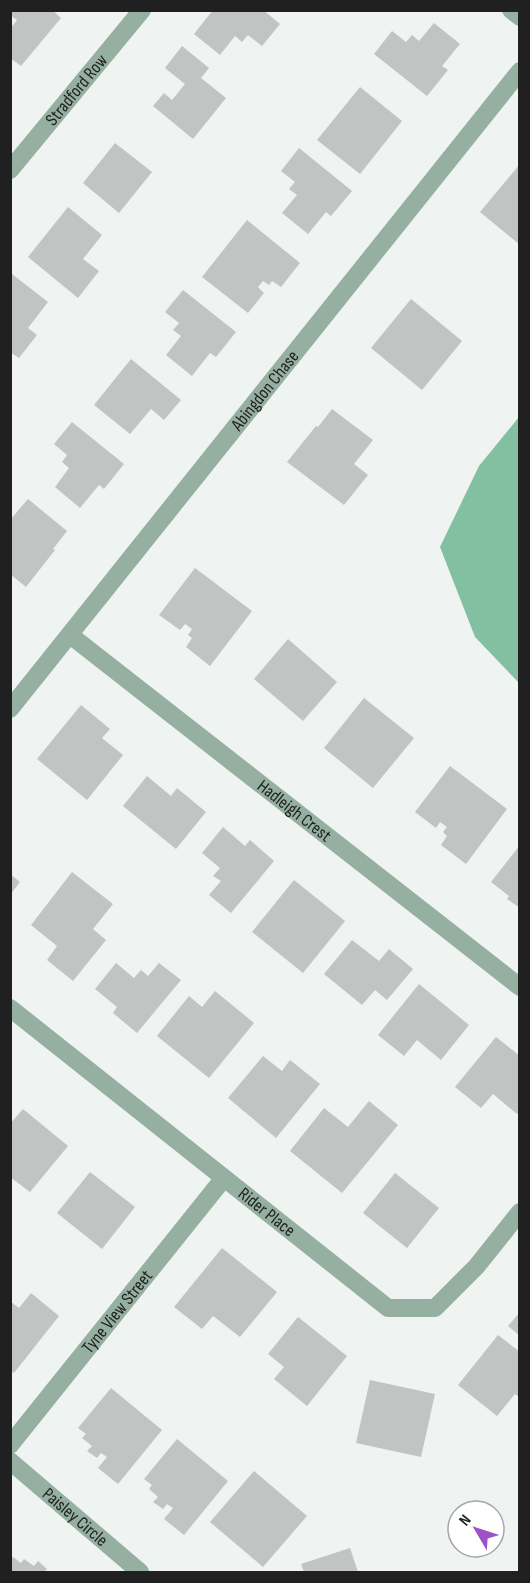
<svg xmlns="http://www.w3.org/2000/svg" width="530" height="1583" font-family="'Sofia Sans Condensed',sans-serif">
  <style>
    .water { fill: #83c0a1 }
    .building { fill: #c0c4c2 }
    .lines { fill: none; stroke-linecap: round; stroke-linejoin: round }
    .minor { stroke: #95afa1; stroke-width: 18 }
    .labels { text-anchor: middle; stroke-width: 4.5; stroke-linejoin: round; paint-order: stroke }
    .street-label { font-size: 18px; fill: #1f201f; stroke: #fff }
  </style>
  <rect width="100%" height="100%" fill="#eff3f1"/>
  <!-- water -->
  <path class="water" d="M519,417V683L475,637L440,547L479,466Z"/>
  <!-- building -->
  <g class="building">
    <path d="M10,10H52L61,18L21,66L10,58V29L17,20L10,15Z"/>
    <path d="M213,10H263L280,24L262,46L248,35L242,42L235,36L220,55L194,34Z"/>
    <path d="M434,23L460,44L442,66L448,70L427,96L374,54L392,31L406,42L412,35L419,41Z"/>
    <path d="M182,46L209,68L201,78L226,98L193,139L153,106L164,93L172,100L185,84L165,68Z"/>
    <path d="M360,87L402,121L360,174L317,140Z"/>
    <path d="M115,143L152,172L119,213L83,183Z"/>
    <path d="M299,148L352,191L331,216L326,212L308,234L282,213L297,195L289,189L295,182L281,171Z"/>
    <path d="M520,164V245L480,212Z"/>
    <path d="M68,207L102,235L83,259L99,271L78,298L28,257Z"/>
    <path d="M247,220L300,263L281,287L272,281L269,285L263,281L258,287L264,293L248,313L202,277Z"/>
    <path d="M12,274L48,302L28,328L37,335L19,358L10,352Z"/>
    <path d="M183,290L236,332L216,357L210,353L192,376L166,355L181,336L173,330L179,323L165,312Z"/>
    <path d="M411,299L462,341L422,390L371,348Z"/>
    <path d="M131,359L181,400L164,420L151,409L130,434L94,405Z"/>
    <path d="M332,409L373,440L354,464L368,475L344,505L287,462L316,426L318,427Z"/>
    <path d="M72,422L124,464L104,489L99,485L80,508L55,487L69,468L62,462L67,455L54,444Z"/>
    <path d="M28,499L67,531L53,549L55,550L26,587L10,574V520Z"/>
    <path d="M195,568L252,611L210,666L186,647L192,638L188,635L192,629L185,624L180,630L159,615Z"/>
    <path d="M288,639L337,682L303,721L254,679Z"/>
    <path d="M364,698L414,738L373,788L324,748Z"/>
    <path d="M81,705L110,729L102,738L123,755L87,800L37,759Z"/>
    <path d="M450,766L507,809L466,864L441,845L447,836L443,832L447,827L440,822L436,828L415,812Z"/>
    <path d="M147,776L171,796L177,788L206,812L176,849L123,806Z"/>
    <path d="M223,827L245,846L250,840L274,861L231,913L209,895L221,881L213,876L220,868L202,853Z"/>
    <path d="M520,845V908L507,899L509,896L491,882Z"/>
    <path d="M72,872L113,904L93,929L106,940L73,981L47,960L57,946L31,925Z"/>
    <path d="M10,874L20,882L10,895Z"/>
    <path d="M294,880L345,921L303,973L252,932Z"/>
    <path d="M352,940L379,961L389,949L413,969L387,1000L375,990L362,1005L324,974Z"/>
    <path d="M116,963L134,978L141,970L148,976L159,963L181,980L137,1033L113,1013L117,1007L95,989Z"/>
    <path d="M419,984L469,1025L441,1060L417,1040L404,1056L378,1035Z"/>
    <path d="M215,991L254,1023L209,1078L157,1036L189,996L202,1007Z"/>
    <path d="M496,1037L520,1056V1111L517,1114L493,1094L481,1108L455,1087Z"/>
    <path d="M263,1056L282,1071L290,1060L320,1084L276,1138L228,1098Z"/>
    <path d="M369,1101L398,1125L342,1193L290,1151L324,1108L348,1127Z"/>
    <path d="M23,1109L68,1146L30,1192L10,1177V1124Z"/>
    <path d="M90,1172L135,1207L102,1249L57,1213Z"/>
    <path d="M395,1173L439,1208L407,1248L363,1213Z"/>
    <path d="M222,1248L277,1292L240,1337L213,1316L202,1329L174,1307Z"/>
    <path d="M31,1293L59,1316L14,1373L10,1371V1301L19,1308Z"/>
    <path d="M520,1312V1336L508,1326Z"/>
    <path d="M298,1317L347,1356L307,1406L274,1379L284,1367L268,1354Z"/>
    <path d="M498,1335L520,1352V1398L515,1394L497,1416L458,1385Z"/>
    <path d="M370,1380L435,1394L421,1457L356,1443Z"/>
    <path d="M111,1388L162,1430L118,1484L98,1468L107,1457L101,1453L97,1458L87,1451L92,1446L82,1438L86,1434L78,1428Z"/>
    <path d="M177,1439L228,1481L184,1535L164,1519L173,1508L167,1504L163,1509L153,1502L158,1497L149,1489L152,1485L144,1479Z"/>
    <path d="M254,1471L307,1516L263,1567L210,1522Z"/>
    <path d="M350,1548L358,1572H304L301,1564Z"/>
    <path d="M13,1557L21,1563L24,1559L34,1566L38,1561L47,1569L44,1572H10V1560Z"/>
  </g>
  <g class="lines">
    <!-- minor -->
    <g class="minor">
      <path d="M511,10L520,17"/>
      <path id="s1" d="M10,170L142,10"/>
      <path id="s2" d="M70,635L520,987"/>
      <path id="s3" d="M10,709L520,71"/>
      <path id="s4" d="M10,1008L388,1308H435L476,1267L520,1212"/>
      <path id="s5" d="M10,1445L224,1178"/>
      <path id="s6" d="M10,1461L140,1572"/>
    </g>
  </g>
  <g class="labels">
    <!-- street labels -->
    <g class="street-label">
      <text dy="6" stroke="none"><textPath href="#s1" startOffset="104">Stradford Row</textPath></text>
      <text dy="6" stroke="none"><textPath href="#s3" startOffset="408">Abingdon Chase</textPath></text>
      <text dy="6" stroke="none"><textPath href="#s2" startOffset="285">Hadleigh Crest</textPath></text>
      <text dy="6" stroke="none"><textPath href="#s4" startOffset="328">Rider Place</textPath></text>
      <text dy="6" stroke="none"><textPath href="#s5" startOffset="171">Tyne View Street</textPath></text>
      <text dy="6" stroke="none"><textPath href="#s6" startOffset="86">Paisley Circle</textPath></text>
    </g>
  </g>
  <!-- border -->
  <rect width="530" height="1583" fill="none" stroke="#1f201f" stroke-width="24"/>
  <!-- north arrow -->
  <g transform="translate(476 1529) rotate(309)"><circle r="28" fill="#ffffff" stroke="#a5a6a5" stroke-width="1.5"/>
  <path d="M0-4.5L10 22L0 15L-10 22Z" fill="#9d53c6"/>
  <text y="-9" font-size="16" font-weight="bold" text-anchor="middle" fill="#1f201f">N</text>
  </g>
</svg>
